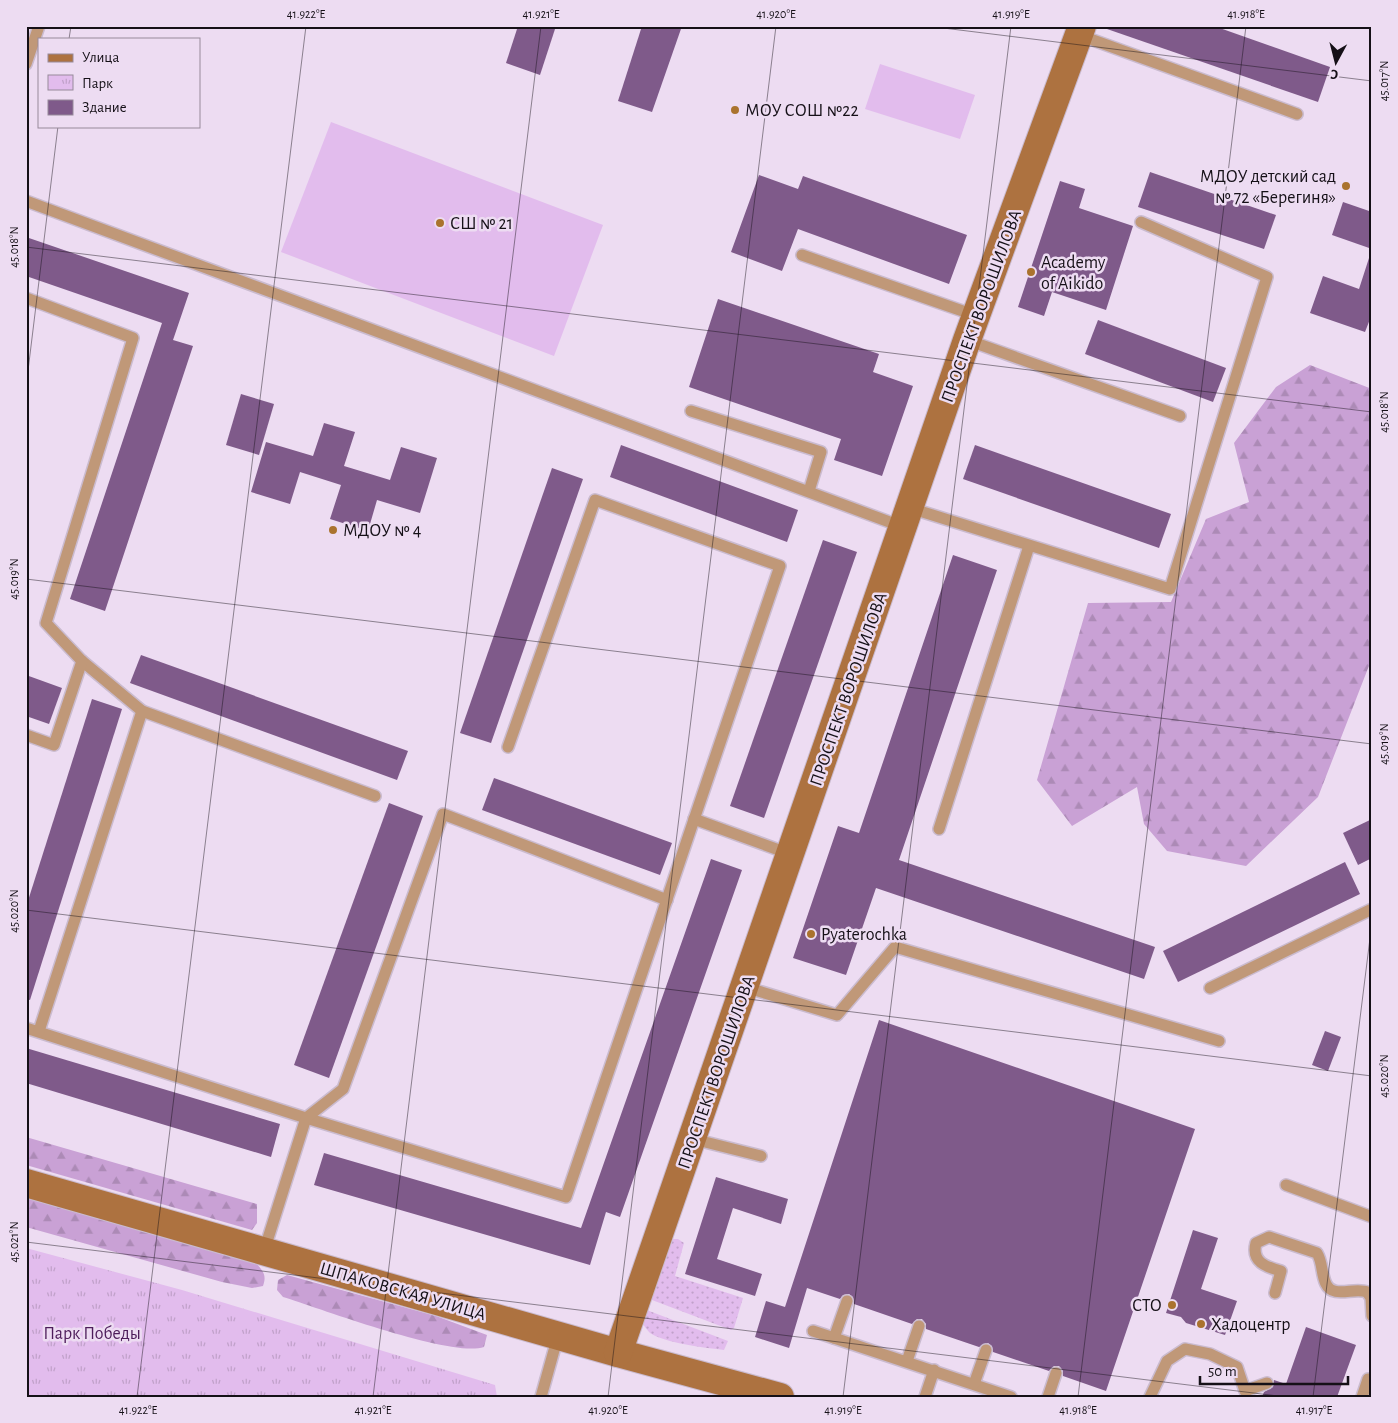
<svg xmlns="http://www.w3.org/2000/svg" width="1398" height="1423" font-family="'Alegreya Sans',sans-serif">
  <style>
    .grass { fill: url(#grass-dots) }
    .forest { fill: url(#forest-firs) }
    .park { fill: url(#park-tufts) }
    .garden { fill: #e2bced }
    .building { fill: #7f5a8a }
    .lines { fill: none; stroke-linecap: round; stroke-linejoin: round }
    .lane-casing { stroke: #cabbcf; stroke-width: 14 }
    .secondary-casing { stroke: #cabbcf; stroke-width: 30 }
    .lane { stroke: #c09878; stroke-width: 11 }
    .secondary { stroke: #ad7240; stroke-width: 28 }
    .ticks { fill: none; stroke: #151017; stroke-width: 1; stroke-opacity: 0.45 }
    .poi-dot { fill: #aa732e; stroke: #eddcf2; stroke-width: 2 }
    .labels { text-anchor: middle; stroke-width: 5; stroke-linejoin: round; paint-order: stroke }
    .poi-label { font-size: 18px; fill: #151017; stroke: #eddcf2; text-anchor: start }
    .street-label { font-size: 18px; fill: #151017; stroke: #eddcf2 }
    .park-label { font-size: 18px; fill: #4d1c5a; stroke: #eddcf2 }
    .neatline { fill: none; stroke: #151017; stroke-width: 2 }
    .ticks-label { font-size: 12px; text-anchor: middle; fill: #151017 }
  </style>
  <defs>
    <pattern id="grass-dots" width="8" height="8" patternUnits="userSpaceOnUse" patternTransform="scale(1.25)"><rect width="8" height="8" fill="#e2bced"/><path d="M2 2h.1M6 6h.1" fill="none" stroke="#c1a1ca" stroke-width="1.8" stroke-linecap="round"/></pattern>
    <pattern id="forest-firs" width="22" height="20" patternUnits="userSpaceOnUse" patternTransform="scale(1.25)"><rect width="22" height="20" fill="#c9a1d5"/><path d="M5 1l3.5 6h-7zM16 11l3.5 6h-7z" fill="#ac8ab6"/></pattern>
    <pattern id="park-tufts" width="24" height="20" patternUnits="userSpaceOnUse" patternTransform="scale(1.25)"><rect width="24" height="20" fill="#e2bced"/><path d="M3 7l-1-3M5 7V3M7 7l1-3M15 17l-1-3M17 17v-4M19 17l1-3" fill="none" stroke="#c1a1ca"/></pattern>
  </defs>
  <rect width="100%" height="100%" fill="#eddcf2"/>
  <!-- grass -->
  <g class="grass">
    <path d="M673,1239H678L684,1243L675,1276L743,1298L734,1328L731,1330L652,1300L651,1298Z"/>
    <path d="M644,1309L728,1341L724,1350C707,1348 664,1343 650,1333C648,1331 645,1327 643,1324Z"/>
  </g>
  <!-- forest -->
  <g class="forest">
    <path d="M1310,365L1372,389V658L1318,797L1246,866L1167,851L1144,824L1137,787L1072,826L1037,780L1088,603L1171,602L1206,519L1249,502L1234,443L1276,387Z"/>
    <path d="M26,1137L257,1204V1223L252,1230L26,1165Z"/>
    <path d="M26,1198L256,1263C263,1271 267,1275 263,1286L252,1288L222,1282L26,1227Z"/>
    <path d="M287,1275L436,1316L487,1335L484,1347C451,1358 322,1309 283,1297L277,1290L278,1280Z"/>
  </g>
  <!-- park -->
  <path class="park" d="M26,1248L182,1290L495,1385L497,1397H26Z"/>
  <!-- garden -->
  <g class="garden">
    <path d="M880,64L975,95L960,139L865,109Z"/>
    <path d="M331,122L603,225L554,356L281,252Z"/>
  </g>
  <!-- building -->
  <g class="building">
    <path d="M518,26H556L540,75L506,63Z"/>
    <path d="M642,26H682L652,112L618,101Z"/>
    <path d="M1107,26H1214L1330,67L1318,102L1107,29Z"/>
    <path d="M1150,172L1276,215L1264,249L1138,207Z"/>
    <path d="M759,175L798,189L803,176L967,235L949,284L798,229L782,271L731,252Z"/>
    <path d="M1060,181L1085,189L1079,208L1133,226L1106,310L1052,292L1044,316L1018,307Z"/>
    <path d="M1343,202L1372,212V249L1332,235Z"/>
    <path d="M26,237L189,293L173,340L193,346L105,611L70,599L162,323L26,276Z"/>
    <path d="M1369,258L1372,259V314L1365,332L1310,313L1323,276L1359,289Z"/>
    <path d="M718,299L879,354L873,372L913,386L882,476L834,460L841,439L689,387Z"/>
    <path d="M1098,320L1226,368L1213,402L1085,354Z"/>
    <path d="M241,394L274,404L259,455L226,445Z"/>
    <path d="M324,423L355,432L344,466L390,480L401,447L437,458L420,513L377,500L368,531L330,519L341,485L300,472L290,504L251,492L266,442L313,456Z"/>
    <path d="M621,445L798,510L787,542L610,477Z"/>
    <path d="M975,445L1171,514L1159,548L963,479Z"/>
    <path d="M552,468L583,479L491,743L460,733Z"/>
    <path d="M823,540L857,552L764,818L730,806Z"/>
    <path d="M953,555L997,570L899,860L1155,947L1144,979L876,888L846,975L793,958L838,826L859,833Z"/>
    <path d="M141,655L408,751L397,780L130,683Z"/>
    <path d="M26,675L62,688L49,724L26,716Z"/>
    <path d="M92,699L122,709L30,1000L26,999V907Z"/>
    <path d="M494,778L672,843L660,875L482,810Z"/>
    <path d="M389,803L423,816L329,1078L294,1065Z"/>
    <path d="M1372,819V858L1358,865L1343,833Z"/>
    <path d="M711,859L742,870L620,1217L606,1212L590,1265L314,1185L324,1153L581,1228Z"/>
    <path d="M1345,862L1360,894L1178,982L1163,951Z"/>
    <path d="M879,1020L1195,1129L1106,1391L1063,1376V1371L1059,1366H1054L1049,1371L993,1352L992,1346L988,1343L979,1347L926,1329V1324L922,1319H917L912,1324L854,1304L853,1297L849,1294L843,1295L840,1299L807,1288L789,1348L755,1337L766,1301L785,1307Z"/>
    <path d="M1325,1031L1341,1037L1328,1071L1312,1065Z"/>
    <path d="M26,1048L280,1124L271,1157L26,1083Z"/>
    <path d="M716,1177L788,1199L781,1224L733,1208L717,1259L762,1274L755,1296L685,1274Z"/>
    <path d="M1193,1230L1218,1238L1201,1289L1237,1301L1225,1335L1186,1323L1181,1317L1166,1313Z"/>
    <path d="M1306,1327L1356,1345L1337,1397H1262L1264,1392L1273,1387L1274,1380L1286,1384Z"/>
  </g>
  <g class="lines">
    <!-- lane casing -->
    <g class="lane-casing">
      <g id="lane">
        <path d="M1079,35L1297,114"/>
        <path d="M26,64L39,26"/>
        <path d="M26,201L903,527"/>
        <path d="M802,255L977,316"/>
        <path d="M26,298L133,338L46,623L82,661L142,711"/>
        <path d="M967,340L1180,416"/>
        <path d="M691,411L821,452L809,491"/>
        <path d="M910,508L1170,589L1267,277L1141,222"/>
        <path d="M26,735L54,745L82,661"/>
        <path d="M694,819L790,854"/>
        <path d="M939,829L1029,546"/>
        <path d="M745,987L837,1015L895,947L1219,1041"/>
        <path d="M1210,988L1372,909"/>
        <path d="M26,1028L306,1118L566,1197L780,566L595,500L508,747"/>
        <path d="M39,1031L142,711L375,796"/>
        <path d="M693,1139L761,1156"/>
        <path d="M1286,1185L1372,1217"/>
        <path d="M264,1251L306,1118L343,1089L443,814L667,900"/>
        <path d="M1275,1293L1281,1271C1266,1267 1251,1262 1256,1243L1269,1237L1317,1253C1323,1263 1321,1274 1326,1284C1333,1299 1354,1287 1367,1292L1371,1298L1372,1316"/>
        <path d="M813,1331L1011,1397"/>
        <path d="M834,1338L847,1301"/>
        <path d="M907,1361L919,1326"/>
        <path d="M974,1384L986,1350"/>
        <path d="M541,1397L558,1336"/>
        <path d="M925,1397L934,1370"/>
        <path d="M1048,1397L1056,1373"/>
        <path d="M1150,1397L1167,1361L1185,1349L1210,1354L1237,1367L1245,1391L1267,1383"/>
        <path d="M1362,1397L1368,1379"/>
      </g>
    </g>
    <!-- secondary casing -->
    <g class="secondary-casing">
      <g id="secondary">
        <path d="M26,1183L618,1353L780,1397"/>
        <path d="M618,1353L967,340L1082,26"/>
      </g>
    </g>
    <!-- lane -->
    <use href="#lane" class="lane"/>
    <!-- secondary -->
    <use href="#secondary" class="secondary"/>
  </g>
  <!-- ticks -->
  <path class="ticks" d="M927,26L1372,81M69,39L71,26M26,247L1372,412M26,387L58,126M26,579L1372,744M26,910L1372,1076M26,1242L1286,1397M137,1397L306,26M373,1397L541,26M608,1397L776,26M843,1397L1011,26M1078,1397L1246,26M1313,1397L1372,922"/>
  <!-- markers -->
  <g class="poi-dot">
    <circle cx="735" cy="110" r="5"/>
    <circle cx="1346" cy="186" r="5"/>
    <circle cx="440" cy="223" r="5"/>
    <circle cx="1031" cy="272" r="5"/>
    <circle cx="333" cy="530" r="5"/>
    <circle cx="811" cy="934" r="5"/>
    <circle cx="1172" cy="1305" r="5"/>
    <circle cx="1201" cy="1324" r="5"/>
  </g>
  <g class="labels">
    <!-- poi labels -->
    <g class="poi-label">
      <text x="745" y="116">МОУ СОШ №22</text>
      <text x="1336" y="182" text-anchor="end">МДОУ детский сад<tspan x="1336" dy="21">№ 72 «Берегиня»</tspan></text>
      <text x="450" y="229">СШ № 21</text>
      <text x="1041" y="268">Academy<tspan x="1041" dy="21">of Aikido</tspan></text>
      <text x="343" y="536">МДОУ № 4</text>
      <text x="821" y="940">Pyaterochka</text>
      <text x="1162" y="1311" text-anchor="end">СТО</text>
      <text x="1211" y="1330">Хадоцентр</text>
    </g>
    <!-- street labels -->
    <g class="street-label">
      <text transform="translate(981 306) rotate(-70)" y="6">ПРОСПЕКТ ВОРОШИЛОВА</text>
      <text transform="translate(848 689) rotate(-71)" y="6">ПРОСПЕКТ ВОРОШИЛОВА</text>
      <text transform="translate(716 1072) rotate(-71)" y="6">ПРОСПЕКТ ВОРОШИЛОВА</text>
      <text transform="translate(403 1291) rotate(16)" y="6">ШПАКОВСКАЯ УЛИЦА</text>
    </g>
    <!-- park labels -->
    <g class="park-label">
      <text x="92" y="1339">Парк Победы</text>
    </g>
  </g>
  <!-- border -->
  <rect width="1398" height="1423" fill="none" stroke="#eddcf2" stroke-width="55"/>
  <!-- legend -->
  <rect x="38" y="38" width="162" height="90" fill="#eddcf2" stroke="#978a9a"/>
  <rect x="48" y="54" width="25" height="8" fill="#ad7240" stroke="#978a9a"/>
  <text x="82" y="62" font-size="15" fill="#151017">Улица</text>
  <rect x="48" y="75" width="25" height="15" fill="url(#park-tufts)" stroke="#978a9a"/>
  <text x="82" y="88" font-size="15" fill="#151017">Парк</text>
  <rect x="48" y="100" width="25" height="15" fill="#7f5a8a" stroke="#978a9a"/>
  <text x="82" y="112" font-size="15" fill="#151017">Здание</text>
  <!-- north arrow -->
  <g transform="translate(1336 62) rotate(187)" stroke="#eddcf2" stroke-width="4" paint-order="stroke">
  <path d="M0-4L9 19L0 12L-9 19Z" fill="#151017"/>
  <text y="-8" font-size="14" font-weight="bold" text-anchor="middle" fill="#151017">С</text>
  </g>
  <!-- scale -->
  <path d="M1200 1376v8h148v-8" fill="none" stroke="#151017" stroke-width="2.5"/>
  <text x="1208" y="1376" font-size="15" fill="#151017" stroke="#eddcf2" stroke-width="4" paint-order="stroke">50 m</text>
  <rect x="28" y="28" width="1342" height="1368" class="neatline"/>
  <g class="ticks-label">
    <text x="306" y="18">41.922°E</text>
    <text x="541" y="18">41.921°E</text>
    <text x="776" y="18">41.920°E</text>
    <text x="1011" y="18">41.919°E</text>
    <text x="1246" y="18">41.918°E</text>
    <text transform="translate(1384 81) rotate(-90)" y="4">45.017°N</text>
    <text transform="translate(14 247) rotate(-90)" y="4">45.018°N</text>
    <text transform="translate(1384 412) rotate(-90)" y="4">45.018°N</text>
    <text transform="translate(14 579) rotate(-90)" y="4">45.019°N</text>
    <text transform="translate(1384 744) rotate(-90)" y="4">45.019°N</text>
    <text transform="translate(14 911) rotate(-90)" y="4">45.020°N</text>
    <text transform="translate(1384 1076) rotate(-90)" y="4">45.020°N</text>
    <text transform="translate(14 1242) rotate(-90)" y="4">45.021°N</text>
    <text x="138" y="1414">41.922°E</text>
    <text x="373" y="1414">41.921°E</text>
    <text x="608" y="1414">41.920°E</text>
    <text x="843" y="1414">41.919°E</text>
    <text x="1078" y="1414">41.918°E</text>
    <text x="1314" y="1414">41.917°E</text>
  </g>
</svg>
